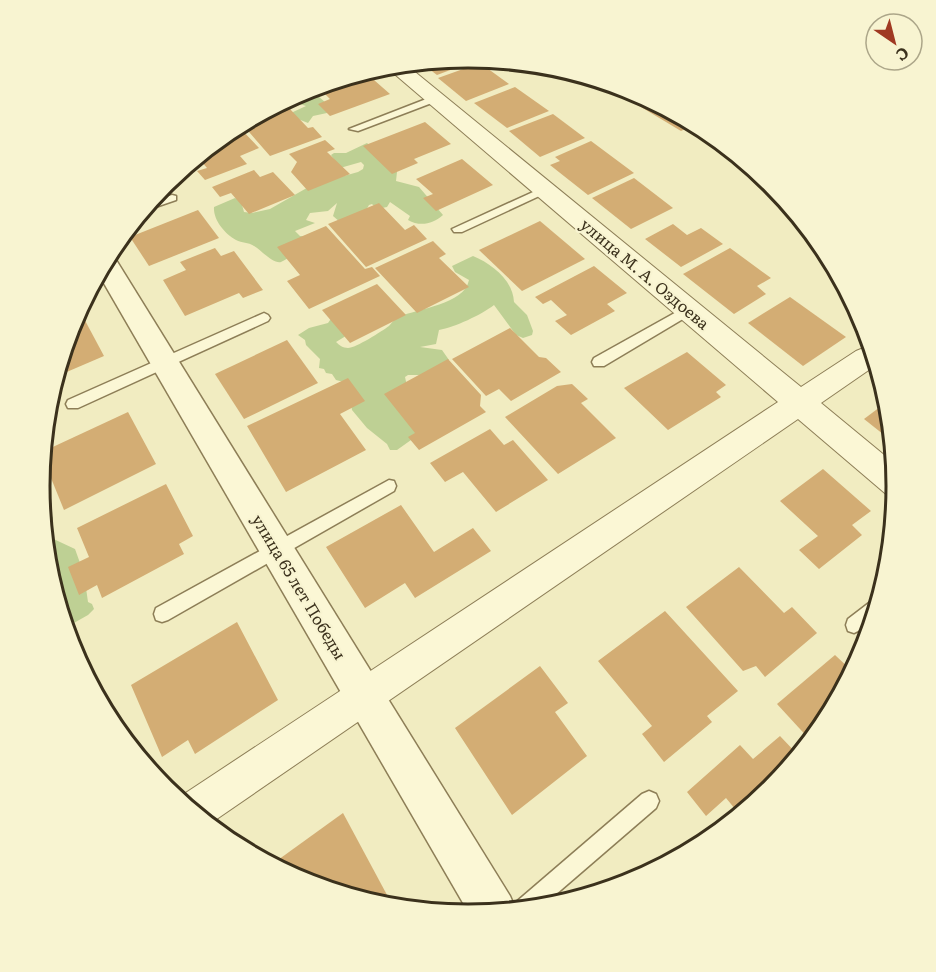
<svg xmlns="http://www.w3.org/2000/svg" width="936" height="972" font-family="Literata,serif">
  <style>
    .green { fill: #bed094 }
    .building { fill: #d3ad74 }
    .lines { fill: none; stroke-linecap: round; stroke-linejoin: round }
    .service-casing { stroke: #8d7e57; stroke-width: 3 }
    .minor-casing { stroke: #8d7e57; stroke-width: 2 }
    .tertiary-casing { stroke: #8d7e57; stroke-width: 3 }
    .service { fill: #fbf7d5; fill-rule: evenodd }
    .minor { fill: #fbf7d5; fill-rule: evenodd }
    .tertiary { fill: #fbf7d5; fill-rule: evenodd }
    .labels { text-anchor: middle; stroke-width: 4.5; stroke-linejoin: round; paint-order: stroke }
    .street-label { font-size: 16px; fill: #3b311c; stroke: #f8f4d1 }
    .rim { fill: none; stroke: #3b311c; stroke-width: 3 }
  </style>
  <rect width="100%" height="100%" fill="#f1ecc1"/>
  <!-- green -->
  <g class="green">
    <path d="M308,88L318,91V96L326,103L327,113L313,116L308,123L293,117V112L306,106L297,103L256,122L232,128Z"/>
    <path d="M367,143L397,172L396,181L419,187L443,215C433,224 420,227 408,220L410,216L390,202L387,207L377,209L372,204L369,205L365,212L340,222L333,216L337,203L328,211L310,213L306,220L315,223L295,231L300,236L309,237C301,245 291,258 281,262C273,264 261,250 254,246C248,242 242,243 236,240C225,234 213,220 214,207L235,198L241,201L244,212L252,213L270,209L312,185L358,172L363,169L364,165L361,162L340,168L331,155L334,153H346Z"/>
    <path d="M473,256C492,264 513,280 514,302L527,315L533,331L532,335L523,338L516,335L494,305C481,315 455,327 439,330L436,344L420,347L442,350L449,360C440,367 431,368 422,375H408L405,377L418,435L397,450H390L387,444L367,428L352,410L348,383L336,380L332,374L326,373L324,369L319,368L320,359L306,345L305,340L298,335L309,328L328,323L335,313L354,331L336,342C339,345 343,348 348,348C356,348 382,331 389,326C392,323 394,319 399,317C418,308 464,305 469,280L455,272L452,266Z"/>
    <path d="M39,485L41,491L51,495L49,500L52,504L49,511L53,518L45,535L75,549L84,574L88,602L92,604L94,609L88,615L65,628L47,569Z"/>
  </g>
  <!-- building -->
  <g class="building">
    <path d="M468,57L477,60L437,75L420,62Z"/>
    <path d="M480,63L509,84L466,101L438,78Z"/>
    <path d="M366,73L390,94L330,116L318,104L330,99L320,89Z"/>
    <path d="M515,87L549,111L507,128L474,103Z"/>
    <path d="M648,98L682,116L696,124L681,131L636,104Z"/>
    <path d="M290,109L308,128L313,127L322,137L270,156L243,125Z"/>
    <path d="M553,114L585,138L540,157L509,131Z"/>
    <path d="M425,122L451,144L414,159L418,163L392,174L363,146Z"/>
    <path d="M239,127L259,148L240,156L247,164L205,180L197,171L207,168L197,156L227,131Z"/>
    <path d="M325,140L335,149L327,152L350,174L308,191L291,172L297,162L289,154Z"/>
    <path d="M591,141L634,173L588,195L550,165L560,161L555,157Z"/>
    <path d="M462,159L493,185L436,211L423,198L433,194L416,179Z"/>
    <path d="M254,170L260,177L273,172L295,195L249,214L231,193L220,197L212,187Z"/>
    <path d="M634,178L673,208L631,229L592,198Z"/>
    <path d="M379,203L405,230L414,225L427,239L366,267L328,224Z"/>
    <path d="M198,210L219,238L149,266L130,237Z"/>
    <path d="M540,221L585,259L522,291L479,250Z"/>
    <path d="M673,224L687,235L701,228L723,244L681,267L645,239Z"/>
    <path d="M326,226L365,269L372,267L380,276L309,309L287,281L300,275L277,247Z"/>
    <path d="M433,241L446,254L439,258L469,287L417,313L375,268Z"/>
    <path d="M215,248L221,256L234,251L263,290L243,298L239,293L185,316L163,280L186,270L180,262Z"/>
    <path d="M730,248L771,278L757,286L766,294L734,314L683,274Z"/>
    <path d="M594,266L627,293L607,304L615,311L571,335L555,321L567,315L551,300L543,304L535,297Z"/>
    <path d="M377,284L406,315L350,343L322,310Z"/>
    <path d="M790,297L846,337L803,366L748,323Z"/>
    <path d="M81,313L104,356L55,377L72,322L75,315Z"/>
    <path d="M510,328L539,357L546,358L561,372L511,401L499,389L486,396L452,359Z"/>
    <path d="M287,340L318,383L244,419L215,374Z"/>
    <path d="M687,352L726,385L716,392L721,397L668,430L624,388Z"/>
    <path d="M448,359L481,395L480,406L486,412L419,450L408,437L415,433L384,394Z"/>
    <path d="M348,378L365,401L340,414L366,450L286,492L247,426Z"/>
    <path d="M572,384L588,399L581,403L616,438L558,474L505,417L557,386Z"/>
    <path d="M888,401L889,403L893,442L864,419Z"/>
    <path d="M128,412L156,464L64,510L42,456V452Z"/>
    <path d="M490,429L504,445L513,440L548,480L496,512L463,472L445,482L430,463Z"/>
    <path d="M823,469L871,511L852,525L862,535L819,569L799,550L818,536L780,501Z"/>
    <path d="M166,484L193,536L179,544L184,554L102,598L97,585L79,595L68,567L89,557L77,528Z"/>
    <path d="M401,505L434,552L473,528L491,551L415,598L405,583L365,608L326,547Z"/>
    <path d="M739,567L784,613L792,607L817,633L765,677L756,666L743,671L686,607Z"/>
    <path d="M665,611L738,691L707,716L712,722L664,762L642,734L652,726L598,661Z"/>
    <path d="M237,622L278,700L195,754L188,740L162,757L131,685Z"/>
    <path d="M835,655L853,672L825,725L811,741L777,704Z"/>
    <path d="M540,666L568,703L555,712L587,756L512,815L455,728Z"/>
    <path d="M780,736L799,756L771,790L740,815L726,798L706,816L687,792L740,745L753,759Z"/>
    <path d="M343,813L394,908L304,882L271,865Z"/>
  </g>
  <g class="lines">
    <!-- service casing -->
    <g class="service-casing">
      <g id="service">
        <path d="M434,96L439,99L437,101L358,131L349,129Z"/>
        <path d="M544,187L549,190L548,192L462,232H454L452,229Z"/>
        <path d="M172,195L176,196V200L141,212L148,203Z"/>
        <path d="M689,305L693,307L695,310L693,313L604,366H594L592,362L594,358Z"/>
        <path d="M264,313L268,315L270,318L268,321L78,408H68L66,404L68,400Z"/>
        <path d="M389,480L394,481L396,486L394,491L168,620L162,622L156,620L154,614L156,608Z"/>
        <path d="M878,596L880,597C875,613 871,626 854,633L848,631L846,625L848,619Z"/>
        <path d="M649,791L656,794L659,801L656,808L540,908L512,911L515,903L642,794Z"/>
      </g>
    </g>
    <!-- minor casing -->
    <g class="minor-casing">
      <path id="minor" d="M404,63L801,387L856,351L866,347L873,350L876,365L821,403L895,464L896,497L886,494L798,419L208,825L178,798L778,402L384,65Z"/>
    </g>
    <!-- tertiary casing -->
    <g class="tertiary-casing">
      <path id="tertiary" d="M108,253L113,255L510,896L516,910L470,915L98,273Z"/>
    </g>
    <!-- service -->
    <use href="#service" class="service"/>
    <!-- minor -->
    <use href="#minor" class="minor"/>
    <!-- tertiary -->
    <use href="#tertiary" class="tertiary"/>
  </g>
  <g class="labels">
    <!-- street labels -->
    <g class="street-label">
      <text transform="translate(645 274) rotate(40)" y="6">улица М. А. Оздоева</text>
      <text transform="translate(299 587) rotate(59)" y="6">улица 65 лет Победы</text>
    </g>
  </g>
  <!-- crop -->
  <path d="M0 0H936V972H0ZM50 486a418 418 0 1 1 836 0a418 418 0 1 1-836 0Z" fill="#f8f4d1" fill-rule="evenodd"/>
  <path class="rim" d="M50 486a418 418 0 1 1 836 0a418 418 0 1 1-836 0Z"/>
  <!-- north arrow -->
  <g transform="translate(894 42) rotate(145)"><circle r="28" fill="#f8f4d1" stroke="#aca689" stroke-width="1.5"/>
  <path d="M0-4.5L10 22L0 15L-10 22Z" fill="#a03922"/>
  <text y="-9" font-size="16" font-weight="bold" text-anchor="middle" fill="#3b311c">С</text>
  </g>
</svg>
